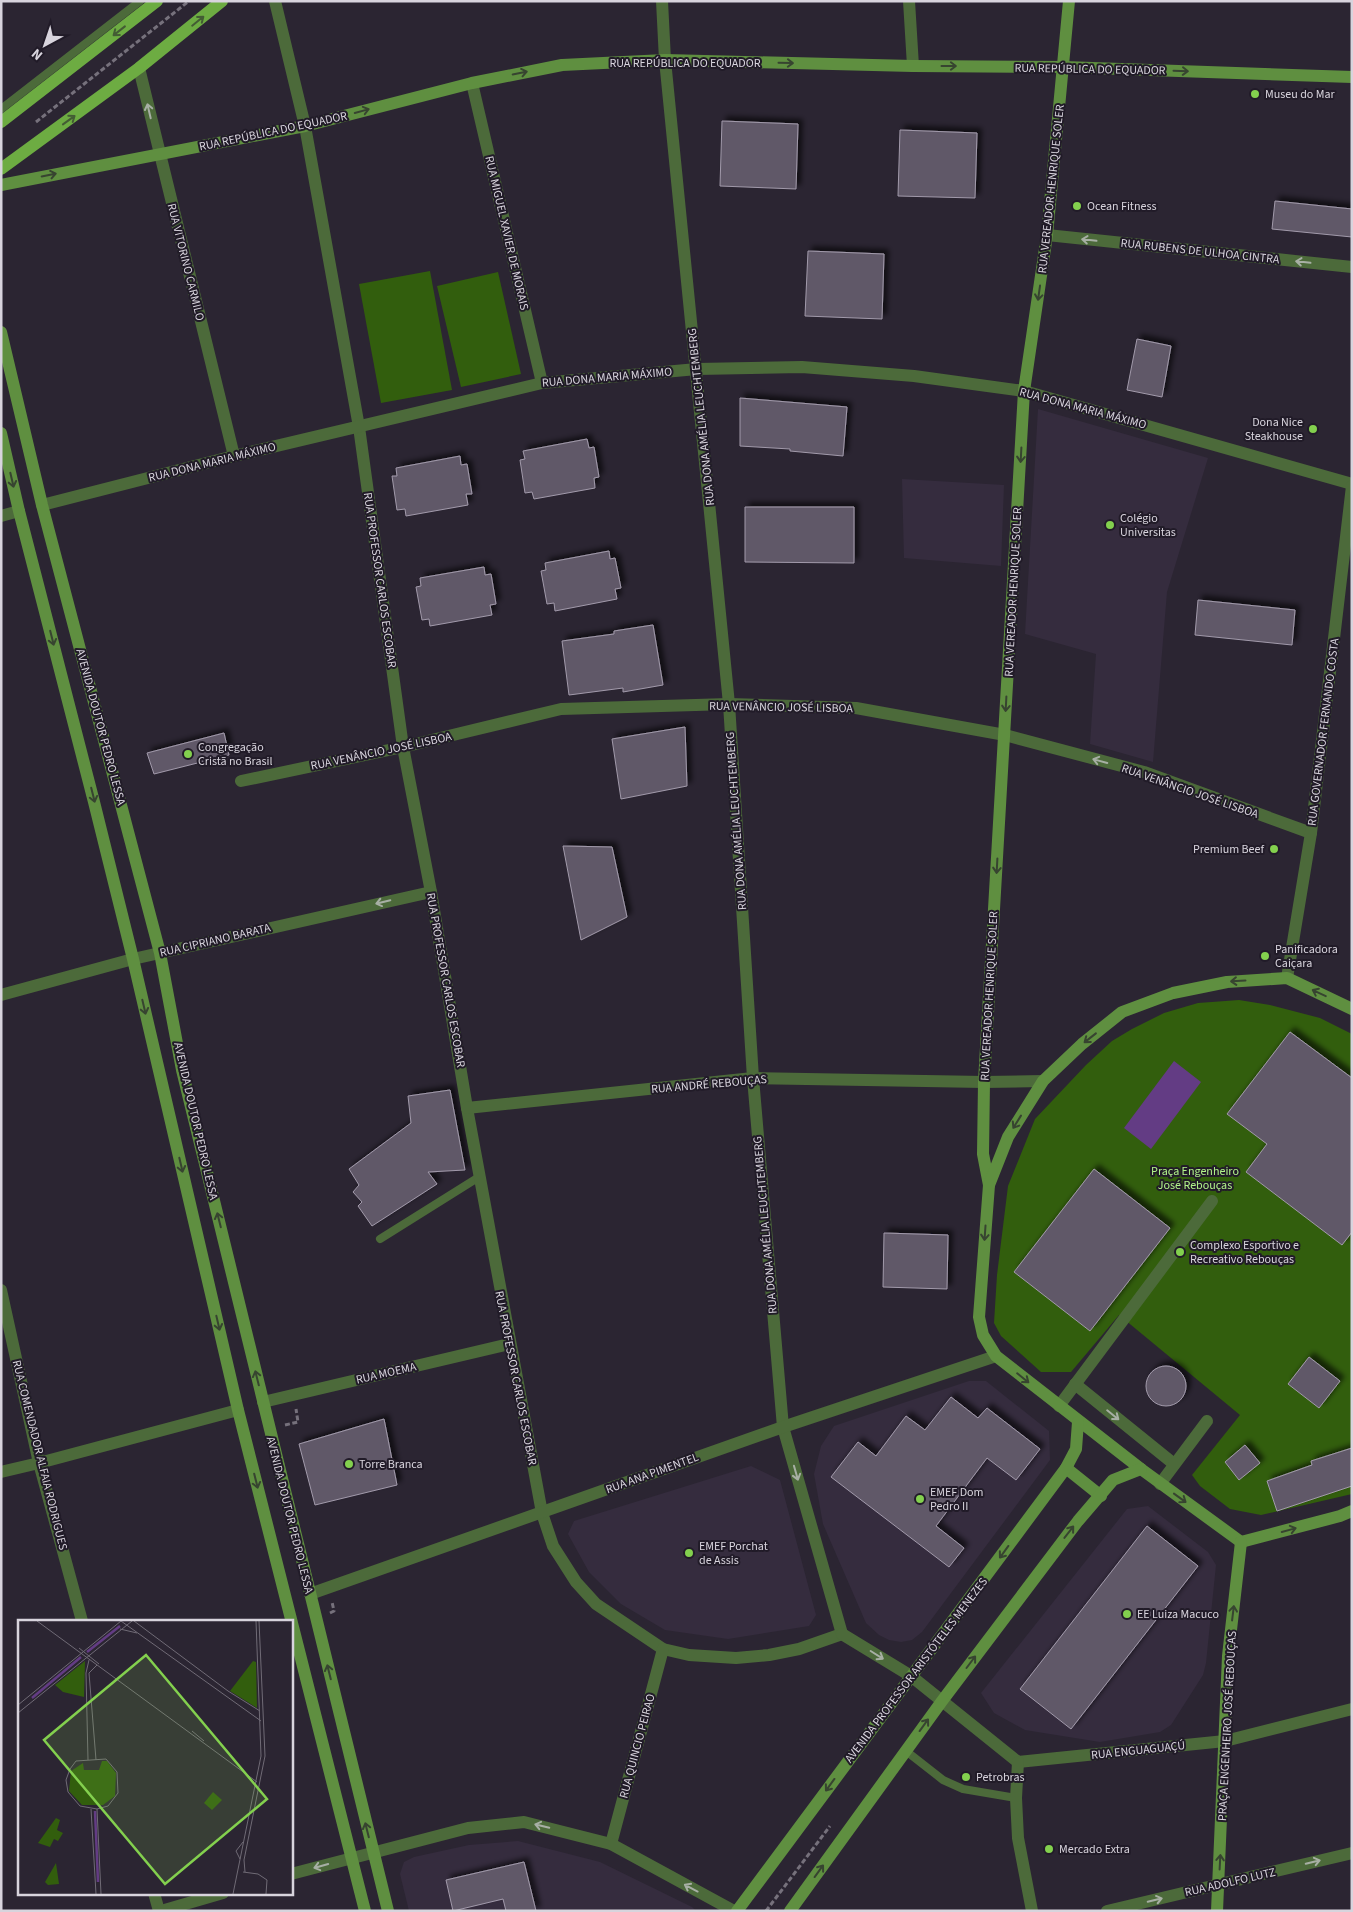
<svg xmlns="http://www.w3.org/2000/svg" width="1353" height="1912" font-family="'Source Sans 3',sans-serif">
  <style>
    .built { fill: #352c3e }
    .green { fill: #325e0d }
    .water { fill: #633c84 }
    .building { fill: #605968; stroke: #a29aab; filter: url(#shadow) }
    .lines { fill: none; stroke-linecap: round; stroke-linejoin: round }
    .path { stroke: #76717c; stroke-width: 3; stroke-dasharray: 5 2.5; stroke-linecap: butt }
    .lane { stroke: #4c6a3a; stroke-width: 8 }
    .street { stroke: #4c6a3a; stroke-width: 12 }
    .secondary { stroke: #5f8f40; stroke-width: 12 }
    .primary { stroke: #6dac42; stroke-width: 12 }
    .oneway { stroke: #435c34 }
    .oneway2 { stroke: #374430 }
    .oneway3 { stroke: #a7afa4 }
    .poi-dot { fill: #83d04e; stroke: #211b28; stroke-width: 2 }
    .labels { text-anchor: middle; stroke-width: 4; stroke-linejoin: round; paint-order: stroke }
    .street-label { font-size: 12px; fill: #d8d4dd; stroke: #211b28 }
    .poi-label { font-size: 12px; fill: #d8d4dd; stroke: #211b28; text-anchor: start }
    .park-label { font-size: 12px; fill: #b1f38a; stroke: #211b28 }
    .inset-river { fill: none; stroke: #633c84; stroke-width: 2.5 }
    .inset-road { fill: none; stroke: #706b76; stroke-width: 1 }
    .view { fill: #83d04e; fill-opacity: 0.15; stroke: #83d04e; stroke-width: 2.5 }
    .inset-edge { fill: none; stroke: #d8d4dd; stroke-width: 2.5 }
  </style>
  <defs>
    <filter id="shadow"><feDropShadow dx="4.5" dy="-4.5" stdDeviation="2.5" flood-color="#0009"/></filter>
  </defs>
  <rect width="100%" height="100%" fill="#2b2532"/>
  <!-- built -->
  <g class="built">
    <path d="M1038,409L1208,458L1167,592L1153,762L1090,744L1096,654L1025,634Z"/>
    <path d="M902,479L1004,485L1001,566L904,558Z"/>
    <path d="M969,1381H986L1049,1431L1050,1460L922,1632L912,1640L901,1642L889,1640L879,1635L866,1623L823,1524L814,1474L821,1446L834,1426Z"/>
    <path d="M751,1466L780,1480L816,1615L809,1626L728,1639L665,1630L621,1604L589,1572L568,1534L574,1521Z"/>
    <path d="M1148,1506L1208,1552L1216,1565L1206,1663L1203,1675L1171,1725L1160,1732L1100,1742L1025,1730L994,1713L981,1693L1127,1509Z"/>
    <path d="M518,1841L600,1862L692,1907L696,1911H409L400,1874L404,1862L414,1857L469,1845Z"/>
  </g>
  <!-- green -->
  <g class="green">
    <path d="M430,271L452,390L381,403L359,284Z"/>
    <path d="M498,272L521,374L461,387L437,286Z"/>
    <path d="M1239,1000L1270,1005L1320,1018L1352,1034V1494L1261,1515L1230,1509L1200,1486L1192,1475L1240,1415L1119,1315L1071,1372H1041L1001,1336L994,1323L997,1275L1008,1186L1035,1119L1086,1065L1112,1041L1132,1029L1164,1013L1198,1003Z"/>
  </g>
  <!-- water -->
  <path class="water" d="M1174,1061L1201,1082L1151,1149L1124,1128Z"/>
  <!-- building -->
  <g class="building">
    <path d="M722,121L798,124L796,189L720,186Z"/>
    <path d="M900,130L977,133L975,198L898,196Z"/>
    <path d="M1275,201L1352,209V237L1272,229Z"/>
    <path d="M808,251L884,254L882,319L805,316Z"/>
    <path d="M1137,339L1171,346L1162,397L1127,390Z"/>
    <path d="M740,398L847,407L843,456L790,451V449L740,446Z"/>
    <path d="M587,439L589,448L594,447L599,477L594,478L595,488L534,499L532,492L525,493L520,460L525,459L523,451Z"/>
    <path d="M460,456L461,465L467,464L472,494H466L468,505L406,516L405,509L397,510L392,476H397L396,468Z"/>
    <path d="M745,507H854V563L745,562Z"/>
    <path d="M609,551L610,559L615,558L621,588L615,589L617,599L555,611L554,603L547,604L541,571L546,570L545,563Z"/>
    <path d="M484,567L485,575L491,574L496,604L490,605L492,615L430,626L429,619L422,620L416,587L421,586L420,578Z"/>
    <path d="M1198,600L1295,610L1292,645L1195,635Z"/>
    <path d="M653,625L663,685L623,692V688L569,695L562,641L614,634V631Z"/>
    <path d="M685,727L687,786L621,799L612,739Z"/>
    <path d="M224,733L229,755L154,774L147,753Z"/>
    <path d="M563,846L612,847L627,917L581,940Z"/>
    <path d="M1290,1032L1352,1078V1232L1342,1245L1246,1172L1267,1144L1227,1114Z"/>
    <path d="M450,1090L465,1170L428,1172L437,1184L372,1226L358,1206L362,1202L353,1192L359,1185L349,1169L411,1123L408,1096Z"/>
    <path d="M1094,1169L1170,1228L1090,1331L1014,1272Z"/>
    <path d="M884,1233L948,1235L947,1289L883,1287Z"/>
    <path d="M1309,1357L1340,1381L1319,1408L1288,1384Z"/>
    <circle cx="1166" cy="1386" r="20"/>
    <path d="M951,1397L978,1418L987,1408L1040,1449L1016,1480L987,1458L936,1526L964,1548L949,1567L831,1477L858,1442L876,1456L906,1416L925,1430Z"/>
    <path d="M384,1419L397,1485L315,1505L299,1444Z"/>
    <path d="M1245,1445L1260,1463L1239,1480L1225,1462Z"/>
    <path d="M1352,1448V1486L1277,1511L1267,1481L1312,1465L1311,1461Z"/>
    <path d="M1147,1526L1198,1566L1071,1729L1020,1689Z"/>
    <path d="M524,1862L536,1911H506L503,1899L453,1911L446,1880Z"/>
  </g>
  <g class="lines">
    <!-- path -->
    <g class="path">
      <path d="M36,122L189,1"/>
      <path d="M285,1425L298,1422L296,1409"/>
      <path d="M330,1613L334,1611L332,1602"/>
      <path d="M766,1911L830,1826"/>
    </g>
    <!-- lane -->
    <g class="lane">
      <path d="M1,109L140,1"/>
      <path d="M380,1239L479,1177"/>
      <path d="M906,1751L943,1780L963,1789L1016,1798"/>
    </g>
    <!-- street -->
    <g class="street">
      <path d="M275,1L305,126L359,427L403,747L431,892L467,1108L542,1513L553,1546L576,1582L596,1604L663,1649L689,1655L736,1658L769,1655L799,1649L842,1634"/>
      <path d="M662,1L665,60L729,704L753,1078L783,1427L842,1634"/>
      <path d="M909,1L913,66"/>
      <path d="M139,68L234,456"/>
      <path d="M472,83L542,383"/>
      <path d="M1047,235L1352,267"/>
      <path d="M42,505L234,456L542,383L697,369L802,367L914,376L1024,391L1352,484"/>
      <path d="M1,516L19,511"/>
      <path d="M241,781L403,747L561,709L729,704L856,708L1005,735L1144,772L1311,833"/>
      <path d="M1287,978L1311,833L1352,486"/>
      <path d="M1,995L133,959L431,892"/>
      <path d="M467,1108L753,1078L984,1082L1043,1081"/>
      <path d="M1,1290L39,1463L82,1621"/>
      <path d="M1075,1384L1174,1464"/>
      <path d="M263,1402L509,1344"/>
      <path d="M1059,1406L1212,1201"/>
      <path d="M1,1472L39,1463L238,1410"/>
      <path d="M1160,1484L1207,1421"/>
      <path d="M310,1594L783,1427L996,1356"/>
      <path d="M842,1634L911,1676L1018,1762L1225,1741L1352,1709"/>
      <path d="M1018,1762L1016,1798L1018,1838L1032,1911"/>
      <path d="M611,1844L663,1649"/>
      <path d="M291,1874L468,1828L524,1822L611,1844L734,1911"/>
      <path d="M154,1893L159,1911"/>
      <path d="M161,1911L223,1893"/>
      <path d="M1107,1911L1352,1853"/>
    </g>
    <!-- secondary -->
    <g class="secondary">
      <path d="M1,185L305,126L472,83L562,65L665,60L913,66L1064,67L1352,77"/>
      <path d="M1,332L42,505L160,953L182,1070L388,1911"/>
      <path d="M1,433L19,511L94,802L133,959L238,1410L365,1911"/>
      <path d="M989,1185L983,1154L984,1082L1024,391L1047,235L1069,1"/>
      <path d="M1066,1468L1101,1496"/>
      <path d="M1241,1542L1141,1469L996,1356L983,1335L979,1317L989,1185L1008,1137L1043,1081L1082,1044L1122,1012L1173,993L1227,982L1287,978L1352,1009"/>
      <path d="M1241,1542L1340,1516L1352,1511"/>
      <path d="M737,1911L1066,1468L1076,1449L1078,1422"/>
      <path d="M790,1911L942,1701L1078,1521L1113,1480L1141,1469"/>
      <path d="M1217,1911L1228,1656L1241,1542"/>
    </g>
    <!-- primary -->
    <g class="primary">
      <path d="M1,122L157,1"/>
      <path d="M1,169L139,68L222,1"/>
    </g>
  </g>
  <!-- one-way arrows -->
  <defs><path id="oneway-shaft" d="M-6 0H5M1.5-3L5.5 0L1.5 3" fill="none" stroke-width="1.6" stroke-linecap="round" stroke-linejoin="round" transform="scale(1.25)"/></defs>
  <g class="oneway">
    <use href="#oneway-shaft" transform="translate(198 21) rotate(-39)"/>
    <use href="#oneway-shaft" transform="translate(119 31) rotate(142)"/>
    <use href="#oneway-shaft" transform="translate(69 120) rotate(-36)"/>
  </g>
  <g class="oneway2">
    <use href="#oneway-shaft" transform="translate(786 63) rotate(1)"/>
    <use href="#oneway-shaft" transform="translate(949 66)"/>
    <use href="#oneway-shaft" transform="translate(1181 71) rotate(2)"/>
    <use href="#oneway-shaft" transform="translate(520 73) rotate(-11)"/>
    <use href="#oneway-shaft" transform="translate(362 111) rotate(-15)"/>
    <use href="#oneway-shaft" transform="translate(49 175) rotate(-11)"/>
    <use href="#oneway-shaft" transform="translate(1039 293) rotate(98)"/>
    <use href="#oneway-shaft" transform="translate(1021 455) rotate(93)"/>
    <use href="#oneway-shaft" transform="translate(12 480) rotate(77)"/>
    <use href="#oneway-shaft" transform="translate(52 638) rotate(76)"/>
    <use href="#oneway-shaft" transform="translate(1006 704) rotate(93)"/>
    <use href="#oneway-shaft" transform="translate(93 795) rotate(76)"/>
    <use href="#oneway-shaft" transform="translate(997 866) rotate(93)"/>
    <use href="#oneway-shaft" transform="translate(1238 981) rotate(177)"/>
    <use href="#oneway-shaft" transform="translate(1319 993) rotate(-155)"/>
    <use href="#oneway-shaft" transform="translate(144 1007) rotate(77)"/>
    <use href="#oneway-shaft" transform="translate(1090 1038) rotate(142)"/>
    <use href="#oneway-shaft" transform="translate(1017 1122) rotate(122)"/>
    <use href="#oneway-shaft" transform="translate(181 1165) rotate(77)"/>
    <use href="#oneway-shaft" transform="translate(219 1220) rotate(-104)"/>
    <use href="#oneway-shaft" transform="translate(985 1233) rotate(94)"/>
    <use href="#oneway-shaft" transform="translate(218 1323) rotate(77)"/>
    <use href="#oneway-shaft" transform="translate(257 1378) rotate(-104)"/>
    <use href="#oneway-shaft" transform="translate(1023 1378) rotate(39)"/>
    <use href="#oneway-shaft" transform="translate(256 1481) rotate(76)"/>
    <use href="#oneway-shaft" transform="translate(1180 1498) rotate(36)"/>
    <use href="#oneway-shaft" transform="translate(1289 1530) rotate(-15)"/>
    <use href="#oneway-shaft" transform="translate(1069 1532) rotate(-52)"/>
    <use href="#oneway-shaft" transform="translate(1004 1552) rotate(126)"/>
    <use href="#oneway-shaft" transform="translate(1233 1613) rotate(-83)"/>
    <use href="#oneway-shaft" transform="translate(971 1662) rotate(-53)"/>
    <use href="#oneway-shaft" transform="translate(329 1672) rotate(-104)"/>
    <use href="#oneway-shaft" transform="translate(924 1725) rotate(-54)"/>
    <use href="#oneway-shaft" transform="translate(830 1785) rotate(126)"/>
    <use href="#oneway-shaft" transform="translate(367 1830) rotate(-104)"/>
    <use href="#oneway-shaft" transform="translate(1220 1862) rotate(-87)"/>
    <use href="#oneway-shaft" transform="translate(819 1871) rotate(-54)"/>
  </g>
  <g class="oneway3">
    <use href="#oneway-shaft" transform="translate(149 111) rotate(-103)"/>
    <use href="#oneway-shaft" transform="translate(1089 240) rotate(-174)"/>
    <use href="#oneway-shaft" transform="translate(1303 262) rotate(-174)"/>
    <use href="#oneway-shaft" transform="translate(1100 761) rotate(-165)"/>
    <use href="#oneway-shaft" transform="translate(383 902) rotate(167)"/>
    <use href="#oneway-shaft" transform="translate(1113 1415) rotate(39)"/>
    <use href="#oneway-shaft" transform="translate(796 1473) rotate(74)"/>
    <use href="#oneway-shaft" transform="translate(877 1655) rotate(32)"/>
    <use href="#oneway-shaft" transform="translate(542 1826) rotate(-166)"/>
    <use href="#oneway-shaft" transform="translate(1313 1862) rotate(-14)"/>
    <use href="#oneway-shaft" transform="translate(321 1866) rotate(164)"/>
    <use href="#oneway-shaft" transform="translate(691 1888) rotate(-152)"/>
    <use href="#oneway-shaft" transform="translate(1155 1900) rotate(-13)"/>
  </g>
  <!-- markers -->
  <g class="poi-dot">
    <circle cx="1255" cy="94" r="5"/>
    <circle cx="1077" cy="206" r="5"/>
    <circle cx="1313" cy="429" r="5"/>
    <circle cx="1110" cy="525" r="5"/>
    <circle cx="188" cy="754" r="5"/>
    <circle cx="1274" cy="849" r="5"/>
    <circle cx="1265" cy="956" r="5"/>
    <circle cx="1180" cy="1252" r="5"/>
    <circle cx="349" cy="1464" r="5"/>
    <circle cx="920" cy="1499" r="5"/>
    <circle cx="689" cy="1553" r="5"/>
    <circle cx="1127" cy="1614" r="5"/>
    <circle cx="966" cy="1777" r="5"/>
    <circle cx="1049" cy="1849" r="5"/>
  </g>
  <g class="labels">
    <!-- street labels -->
    <g class="street-label">
      <text x="685" y="67">RUA REPÚBLICA DO EQUADOR</text>
      <text transform="translate(1090 69) rotate(1)" y="4">RUA REPÚBLICA DO EQUADOR</text>
      <text transform="translate(273 131) rotate(-12)" y="4">RUA REPÚBLICA DO EQUADOR</text>
      <text transform="translate(1051 189) rotate(-84)" y="4">RUA VEREADOR HENRIQUE SOLER</text>
      <text transform="translate(507 233) rotate(77)" y="4">RUA MIGUEL XAVIER DE MORAIS</text>
      <text transform="translate(1200 251) rotate(6)" y="4">RUA RUBENS DE ULHOA CINTRA</text>
      <text transform="translate(186 262) rotate(76)" y="4">RUA VITORINO CARMILO</text>
      <text transform="translate(607 377) rotate(-5)" y="4">RUA DONA MARIA MÁXIMO</text>
      <text transform="translate(1083 408) rotate(15)" y="4">RUA DONA MARIA MÁXIMO</text>
      <text transform="translate(701 417) rotate(-96)" y="4">RUA DONA AMÉLIA LEUCHTEMBERG</text>
      <text transform="translate(212 462) rotate(-14)" y="4">RUA DONA MARIA MÁXIMO</text>
      <text transform="translate(380 580) rotate(82)" y="4">RUA PROFESSOR CARLOS ESCOBAR</text>
      <text transform="translate(1013 592) rotate(-87)" y="4">RUA VEREADOR HENRIQUE SOLER</text>
      <text transform="translate(781 707) rotate(1)" y="4">RUA VENÂNCIO JOSÉ LISBOA</text>
      <text transform="translate(101 727) rotate(75)" y="4">AVENIDA DOUTOR PEDRO LESSA</text>
      <text transform="translate(1323 732) rotate(-83)" y="4">RUA GOVERNADOR FERNANDO COSTA</text>
      <text transform="translate(381 751) rotate(-12)" y="4">RUA VENÂNCIO JOSÉ LISBOA</text>
      <text transform="translate(1190 791) rotate(19)" y="4">RUA VENÂNCIO JOSÉ LISBOA</text>
      <text transform="translate(736 821) rotate(-94)" y="4">RUA DONA AMÉLIA LEUCHTEMBERG</text>
      <text transform="translate(215 940) rotate(-13)" y="4">RUA CIPRIANO BARATA</text>
      <text transform="translate(446 980) rotate(80)" y="4">RUA PROFESSOR CARLOS ESCOBAR</text>
      <text transform="translate(989 996) rotate(-87)" y="4">RUA VEREADOR HENRIQUE SOLER</text>
      <text transform="translate(709 1084) rotate(-5)" y="4">RUA ANDRÉ REBOUÇAS</text>
      <text transform="translate(196 1121) rotate(77)" y="4">AVENIDA DOUTOR PEDRO LESSA</text>
      <text transform="translate(765 1225) rotate(-95)" y="4">RUA DONA AMÉLIA LEUCHTEMBERG</text>
      <text transform="translate(386 1373) rotate(-13)" y="4">RUA MOEMA</text>
      <text transform="translate(516 1378) rotate(79)" y="4">RUA PROFESSOR CARLOS ESCOBAR</text>
      <text transform="translate(40 1455) rotate(76)" y="4">RUA COMENDADOR ALFAIA RODRIGUES</text>
      <text transform="translate(652 1473) rotate(-20)" y="4">RUA ANA PIMENTEL</text>
      <text transform="translate(290 1515) rotate(76)" y="4">AVENIDA DOUTOR PEDRO LESSA</text>
      <text transform="translate(916 1670) rotate(-53)" y="4">AVENIDA PROFESSOR ARISTÓTELES MENEZES</text>
      <text transform="translate(1227 1726) rotate(-87)" y="4">PRAÇA ENGENHEIRO JOSÉ REBOUÇAS</text>
      <text transform="translate(637 1746) rotate(-75)" y="4">RUA QUINCIO PEIRAO</text>
      <text transform="translate(1138 1750) rotate(-6)" y="4">RUA ENGUAGUAÇÚ</text>
      <text transform="translate(1230 1882) rotate(-13)" y="4">RUA ADOLFO LUTZ</text>
    </g>
    <!-- poi labels -->
    <g class="poi-label">
      <text x="1265" y="98">Museu do Mar</text>
      <text x="1087" y="210">Ocean Fitness</text>
      <text x="1303" y="426" text-anchor="end">Dona Nice<tspan x="1303" dy="14">Steakhouse</tspan></text>
      <text x="1120" y="522">Colégio<tspan x="1120" dy="14">Universitas</tspan></text>
      <text x="198" y="751">Congregação<tspan x="198" dy="14">Cristã no Brasil</tspan></text>
      <text x="1264" y="853" text-anchor="end">Premium Beef</text>
      <text x="1275" y="953">Panificadora<tspan x="1275" dy="14">Caiçara</tspan></text>
      <text x="1190" y="1249">Complexo Esportivo e<tspan x="1190" dy="14">Recreativo Rebouças</tspan></text>
      <text x="359" y="1468">Torre Branca</text>
      <text x="930" y="1496">EMEF Dom<tspan x="930" dy="14">Pedro II</tspan></text>
      <text x="699" y="1550">EMEF Porchat<tspan x="699" dy="14">de Assis</tspan></text>
      <text x="1137" y="1618">EE Luiza Macuco</text>
      <text x="976" y="1781">Petrobras</text>
      <text x="1059" y="1853">Mercado Extra</text>
    </g>
    <!-- park labels -->
    <g class="park-label">
      <text x="1195" y="1175">Praça Engenheiro<tspan x="1195" dy="14">José Rebouças</tspan></text>
    </g>
  </g>
  <!-- overview -->
  <g transform="translate(18 1620)">
    <rect width="275" height="275" fill="#2b2532"/>
    <path d="M67,41L66,77L45,72L37,65ZM235,41L238,42L239,88L212,71ZM84,141H89L98,153L97,176L85,185H64L51,171L53,151L65,143L66,150H81ZM195,172L204,180L194,190L186,183ZM38,198L42,200L39,210L45,213L40,221L36,219L32,227L20,223ZM38,243L41,264L30,265L27,262Z" fill="#325e0d"/>
    <path class="inset-river" d="M69,32L102,6M14,78L63,37M77,191L80,262"/>
    <path class="inset-road" d="M19,1L239,162M103,1L243,101M116,1L210,71L242,91M102,9L119,13M61,28L81,44M0,85L103,1M0,93L114,1M174,111L186,121M88,139L99,152L100,173L90,186L79,189L62,186L50,172L48,160L52,149L58,141ZM70,140L68,53L71,40M78,140L71,53L79,45M73,189L78,274M79,189L83,274M222,239L218,231L225,222M225,252L240,254L249,260L248,274M227,252L226,240L247,136L241,1M215,274L243,136L238,1"/>
    <path class="view" d="M128,35L249,179L147,264L26,120Z"/>
    <rect width="275" height="275" class="inset-edge"/>
  </g>
  <!-- border -->
  <rect width="1353" height="1912" fill="none" stroke="#d8d4dd" stroke-width="5"/>
  <!-- north arrow -->
  <g transform="translate(45 45) rotate(220)" stroke="#211b28" stroke-width="4" paint-order="stroke">
  <path d="M0-4L9 19L0 12L-9 19Z" fill="#d8d4dd"/>
  <text y="-8" font-size="14" font-weight="bold" text-anchor="middle" fill="#d8d4dd">N</text>
  </g>
</svg>
